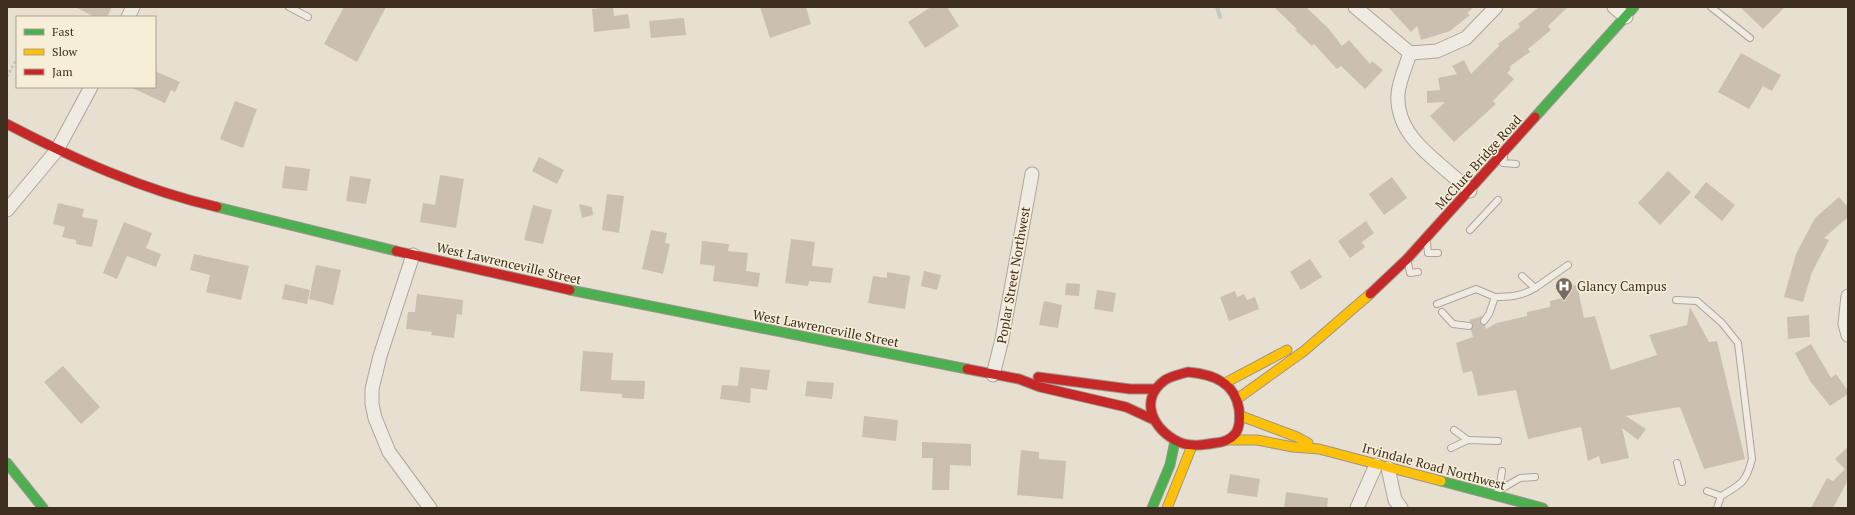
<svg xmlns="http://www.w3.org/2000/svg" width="1855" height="515" font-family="'PT Serif',serif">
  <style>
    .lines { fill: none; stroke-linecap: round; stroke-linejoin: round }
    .stream { stroke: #bcccc2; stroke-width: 4 }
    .building { fill: #cbbfb2 }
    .lane-casing { stroke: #ada599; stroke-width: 8 }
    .street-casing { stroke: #ada599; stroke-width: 15 }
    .fast-casing { stroke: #9c958a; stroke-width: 11 }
    .slow-casing { stroke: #9c958a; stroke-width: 11 }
    .jam-casing { stroke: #9c958a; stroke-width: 11 }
    .path { stroke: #c8c2b9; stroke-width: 2.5; stroke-dasharray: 3 2; stroke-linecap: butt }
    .lane { stroke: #efebe3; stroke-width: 6 }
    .street { stroke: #efebe3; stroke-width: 13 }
    .fast { stroke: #4caf50; stroke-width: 9 }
    .slow { stroke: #ffc107; stroke-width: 9 }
    .jam { stroke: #c62828; stroke-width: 9 }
    .labels { text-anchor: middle; stroke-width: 3; stroke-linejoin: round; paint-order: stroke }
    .street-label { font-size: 13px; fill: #3d2e20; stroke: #f7eed8 }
    .poi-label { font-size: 13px; fill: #3d2e20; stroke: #f7eed8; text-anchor: start }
  </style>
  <rect width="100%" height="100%" fill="#e7e0d1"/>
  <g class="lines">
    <!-- stream -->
    <path class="stream" d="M1217,7L1220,17"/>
  </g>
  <!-- building -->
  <g class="building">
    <path d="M75,7H112L107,17H95Z"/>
    <path d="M344,7H386L357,62L324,44Z"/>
    <path d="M613,7L614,16L628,14L630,28L594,32L592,9Z"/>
    <path d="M760,7H806L811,24L770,38Z"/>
    <path d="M931,7H947L959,26L925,48L908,22Z"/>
    <path d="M1274,7H1306L1329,29L1342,46L1349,40L1370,64L1372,61L1383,70L1365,89L1341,66L1337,69L1314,44L1312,46L1295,30L1297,29Z"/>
    <path d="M1388,7H1474L1467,13L1470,15L1450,31L1421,40L1417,26L1411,32Z"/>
    <path d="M1539,7H1568L1548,26L1551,30L1528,49L1530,52L1509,67L1511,69L1507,73L1514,79L1493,101L1496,104L1454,142L1430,116L1445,102L1427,103V91L1440,90L1438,78L1457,74L1452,66L1464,60L1471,74L1499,46L1498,44L1520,27L1518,24Z"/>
    <path d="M1740,7H1785L1763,29Z"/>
    <path d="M684,18L686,35L651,38L649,21Z"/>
    <path d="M1741,53L1781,75L1772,91L1763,86L1749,109L1718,92Z"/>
    <path d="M155,71L180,82L175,92L171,90L165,103L130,87H155Z"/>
    <path d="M235,101L257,109L243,148L220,139Z"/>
    <path d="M539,157L564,170L557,184L532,171Z"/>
    <path d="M285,166L310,169L307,191L282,188Z"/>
    <path d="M1668,171L1691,192L1660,225L1638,203Z"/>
    <path d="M440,175L464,179L456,228L420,222L423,203L435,205Z"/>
    <path d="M350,176L371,179L366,204L346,201Z"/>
    <path d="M1392,177L1407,198L1384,215L1369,194Z"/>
    <path d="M1706,182L1735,205L1722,221L1694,197Z"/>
    <path d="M607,194L624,196L619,233L602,230Z"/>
    <path d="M1839,197L1848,207V217L1824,238L1829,240L1812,272L1803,302L1784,297L1796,254L1815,218Z"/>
    <path d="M58,203L84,209L82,217L98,220L92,247L76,244V240L62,237L65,227L53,224Z"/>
    <path d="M579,204L592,207L593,215L582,218Z"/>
    <path d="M533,205L552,210L543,244L524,240Z"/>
    <path d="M1366,221L1374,233L1362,242L1365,247L1350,258L1338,241Z"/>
    <path d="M124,222L152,233L146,248L161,254L156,267L127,256L117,279L103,273Z"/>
    <path d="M651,230L667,233L665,243L670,244L663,274L642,269Z"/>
    <path d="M791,239L815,242L812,266L833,268L831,283L809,281L808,286L785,283Z"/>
    <path d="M702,241L729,244L728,251L748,253L746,271L760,273L758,287L713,281L715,266L700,264Z"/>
    <path d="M194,254L249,266L241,300L206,292L210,275L190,270Z"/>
    <path d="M1310,259L1322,277L1301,290L1290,272Z"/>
    <path d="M316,265L341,270L333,305L309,299Z"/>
    <path d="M924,271L941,275L937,290L921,286Z"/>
    <path d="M887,272L910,276L905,309L868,303L873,276L887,278Z"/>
    <path d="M1066,283L1080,284L1079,296L1065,295Z"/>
    <path d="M285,284L310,290L307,304L282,299Z"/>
    <path d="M1577,285L1584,318L1595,316L1611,370L1657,355L1649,335L1687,325L1690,307L1709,342L1717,341L1745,459L1704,469L1680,407L1626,416L1646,429L1638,440L1622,428L1629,458L1601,464L1599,456L1588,461L1581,427L1528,439L1516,390L1478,396L1472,371L1463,373L1456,343L1473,337L1471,330L1473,325L1469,320L1482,316L1480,322L1485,325L1486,329L1497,323L1527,316V312L1550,307V301L1563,298L1561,287Z"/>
    <path d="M1097,290L1116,293L1113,312L1094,309Z"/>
    <path d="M1235,291L1237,297L1244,294L1247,300L1255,297L1259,309L1229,321L1220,297Z"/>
    <path d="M417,294L463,300L462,315L457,314L454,338L431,335L432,332L406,329L408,312H415Z"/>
    <path d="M1044,301L1062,305L1058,328L1039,325Z"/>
    <path d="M1809,315L1810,337L1788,339L1787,317Z"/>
    <path d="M1811,344L1831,378L1836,374L1848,391V394L1830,406L1810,381L1795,353Z"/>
    <path d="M583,351L613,353L611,380L645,381L644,399L622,398V394L580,391Z"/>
    <path d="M63,366L100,407L81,424L44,382Z"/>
    <path d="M740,367L770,370L767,390L751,388L750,403L720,399L722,385L738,386Z"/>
    <path d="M807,381L834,383L832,399L805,396Z"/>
    <path d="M864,416L898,420L896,441L862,437Z"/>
    <path d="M922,442L971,444V466L950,465L949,490H932L933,458H922Z"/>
    <path d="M1848,447V480L1833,508H1811L1827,478L1833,481L1845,469L1835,459Z"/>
    <path d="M1021,450L1039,452V459L1066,461L1063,499L1017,495Z"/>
    <path d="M1230,474L1260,479L1257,497L1227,493Z"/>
    <path d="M1286,492L1328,498L1327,508H1284Z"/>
  </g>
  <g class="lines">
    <!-- lane casing -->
    <g class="lane-casing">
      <g id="lane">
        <path d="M289,7L308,17"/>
        <path d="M1711,7L1750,38"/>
        <path d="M1504,157L1503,163L1516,164"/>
        <path d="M1470,230L1498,200"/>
        <path d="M1427,243L1428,253H1438"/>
        <path d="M1408,263L1410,273L1418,272"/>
        <path d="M1522,276L1535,288L1568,265"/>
        <path d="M1676,300L1697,301L1722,323L1738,343L1752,459C1746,483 1741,484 1721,496L1717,508"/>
        <path d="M1437,304L1476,289L1495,297"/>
        <path d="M1442,312L1453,324L1469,326"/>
        <path d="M1484,321L1489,314L1495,297C1510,297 1522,296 1535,288"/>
        <path d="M1454,430L1468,440"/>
        <path d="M1451,448L1468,440L1498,441"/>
        <path d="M1677,463L1682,482"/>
        <path d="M1499,490L1502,471"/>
        <path d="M1707,491L1721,496"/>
        <path d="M1496,492L1520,478L1535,477"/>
      </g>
    </g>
    <!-- street casing -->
    <g class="street-casing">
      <g id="street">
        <path d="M1355,7L1410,53L1437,51L1466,38L1496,7"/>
        <path d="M1614,7L1626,17"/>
        <path d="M128,17L133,7"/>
        <path d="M1410,53C1406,66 1399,81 1398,94C1395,139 1442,163 1470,191"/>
        <path d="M7,210L57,150L91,87"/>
        <path d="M413,255L380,356L372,389V404L375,418L389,452L430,508"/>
        <path d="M1848,296L1845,324L1848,335"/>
        <path d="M993,375L1002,339L1032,174"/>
        <path d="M1388,468L1395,500L1401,508"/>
        <path d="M1357,508L1376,465"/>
      </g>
    </g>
    <!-- fast casing -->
    <g class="fast-casing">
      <g id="fast">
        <path d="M1535,117L1634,7"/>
        <path d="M217,207L396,251"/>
        <path d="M570,290L967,369"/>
        <path d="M7,463L43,508"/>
        <path d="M1441,481L1543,508"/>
        <path d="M1152,508L1170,465L1175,441"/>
      </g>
    </g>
    <!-- slow casing -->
    <g class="slow-casing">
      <g id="slow">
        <path d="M1225,383L1287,350"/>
        <path d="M1237,399L1304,351L1370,294"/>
        <path d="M1241,416L1297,437L1308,443"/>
        <path d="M1229,440H1257L1293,447L1319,449L1441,481"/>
        <path d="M1167,508L1192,446"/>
      </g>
    </g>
    <!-- jam casing -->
    <g class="jam-casing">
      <g id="jam">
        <path d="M7,124C74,159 143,190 217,207"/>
        <path d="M396,251L570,290"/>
        <path d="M1370,294L1407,259L1535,117"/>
        <path d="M967,369L1019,379L1040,387L1126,407L1152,419"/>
        <path d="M1188,372C1212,374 1235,382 1239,409C1240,417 1240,426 1236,433C1230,440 1224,442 1215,443C1203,445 1190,447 1179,442C1153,430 1138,400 1165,380C1171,376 1181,374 1188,372Z"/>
        <path d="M1038,377L1130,389H1155"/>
      </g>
    </g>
    <!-- path -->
    <path class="path" d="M7,77L17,58"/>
    <!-- lane -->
    <use href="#lane" class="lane"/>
    <!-- street -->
    <use href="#street" class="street"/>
    <!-- fast -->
    <use href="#fast" class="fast"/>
    <!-- slow -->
    <use href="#slow" class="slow"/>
    <!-- jam -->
    <use href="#jam" class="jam"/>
  </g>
  <!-- icons -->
  <defs>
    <g id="hospital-pin" transform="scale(0.9)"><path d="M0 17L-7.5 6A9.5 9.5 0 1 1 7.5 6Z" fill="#786c5e" stroke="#f7eed8"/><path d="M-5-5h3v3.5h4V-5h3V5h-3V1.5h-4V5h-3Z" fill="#fff"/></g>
  </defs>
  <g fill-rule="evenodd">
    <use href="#hospital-pin" x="1564" y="286"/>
  </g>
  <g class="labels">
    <!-- street labels -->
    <g class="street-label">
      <text transform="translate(1478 162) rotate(-48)" y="5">McClure Bridge Road</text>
      <text transform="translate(509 263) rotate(13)" y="5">West Lawrenceville Street</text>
      <text transform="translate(1013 275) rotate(-80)" y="5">Poplar Street Northwest</text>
      <text transform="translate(826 328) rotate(11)" y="5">West Lawrenceville Street</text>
      <text transform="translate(1434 466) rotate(15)" y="5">Irvindale Road Northwest</text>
    </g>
    <!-- poi labels -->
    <g class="poi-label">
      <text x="1577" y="291">Glancy Campus</text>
    </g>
  </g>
  <!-- border -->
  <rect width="1855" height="515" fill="none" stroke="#3d2e20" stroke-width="16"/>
  <!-- legend -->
  <rect x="16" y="16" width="140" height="72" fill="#f7eed8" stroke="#ada18e"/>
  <rect x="24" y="29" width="20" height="6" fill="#4caf50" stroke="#ada18e"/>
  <text x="52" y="36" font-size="12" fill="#3d2e20">Fast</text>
  <rect x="24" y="49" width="20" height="6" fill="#ffc107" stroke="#ada18e"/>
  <text x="52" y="56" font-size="12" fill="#3d2e20">Slow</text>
  <rect x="24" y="69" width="20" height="6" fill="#c62828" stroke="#ada18e"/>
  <text x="52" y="76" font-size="12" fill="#3d2e20">Jam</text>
</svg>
